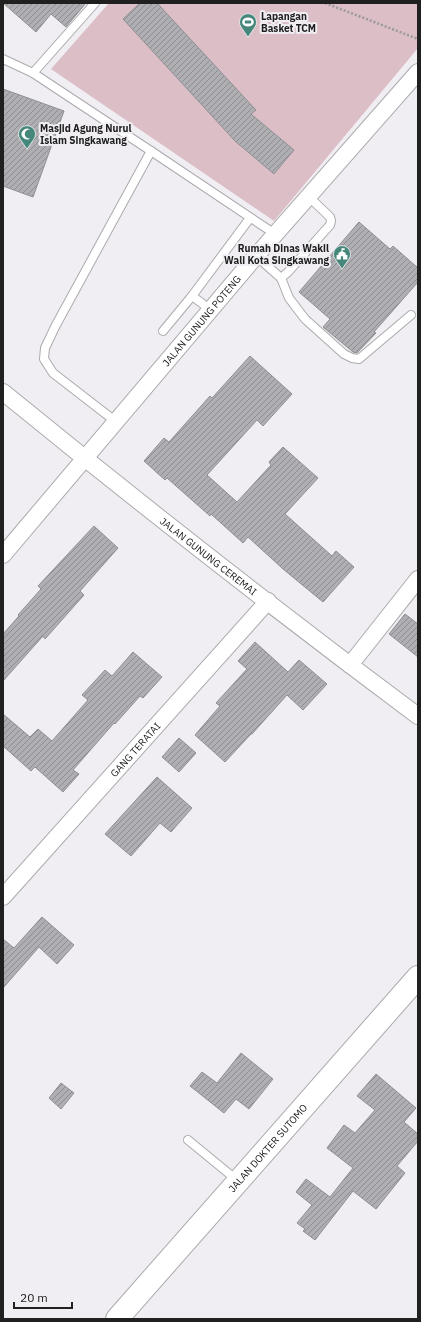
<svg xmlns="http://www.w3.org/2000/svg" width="421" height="1322" font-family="'IBM Plex Sans',sans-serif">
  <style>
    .green { fill: #dbbec6 }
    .building { fill: url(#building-hatch); stroke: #909094 }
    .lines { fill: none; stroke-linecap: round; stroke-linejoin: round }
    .lane-casing { stroke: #abaaad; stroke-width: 10 }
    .street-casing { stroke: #abaaad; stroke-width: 18 }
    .secondary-casing { stroke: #abaaad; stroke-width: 24 }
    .path { stroke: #9a999c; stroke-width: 2.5; stroke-dasharray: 2 2; stroke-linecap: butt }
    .lane { stroke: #fff; stroke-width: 8 }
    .street { stroke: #fff; stroke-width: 16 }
    .secondary { stroke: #fff; stroke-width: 22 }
    .labels { text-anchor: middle; stroke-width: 4; stroke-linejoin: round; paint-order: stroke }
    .poi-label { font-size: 10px; font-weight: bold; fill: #202021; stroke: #f0eef2; text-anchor: start }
    .street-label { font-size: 10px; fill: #202021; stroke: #f0eef2 }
  </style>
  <defs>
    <pattern id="building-hatch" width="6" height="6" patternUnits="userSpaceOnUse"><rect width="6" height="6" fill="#afafb3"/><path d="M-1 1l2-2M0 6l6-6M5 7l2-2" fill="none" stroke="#8e8e91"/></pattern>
  </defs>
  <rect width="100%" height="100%" fill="#f0eef2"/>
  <!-- green -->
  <path class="green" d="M109,3H418V48L274,221L51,69Z"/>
  <!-- building -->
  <g class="building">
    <path d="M3,3H86L66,27L51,14L36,32Z"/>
    <path d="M140,3H157L256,110L251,114L294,150L274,174L235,141L123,19Z"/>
    <path d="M3,89L64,111L33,197L3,186Z"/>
    <path d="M359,222L390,249L393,246L418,268V282L374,332L376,333L357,353L353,352L323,327L330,319L299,292Z"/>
    <path d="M250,356L292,394L263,426L257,420L207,475L237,502L271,465L269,462L283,447L318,478L285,514L332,556L336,551L354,567L323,602L283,569L248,537L243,543L211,514L210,516L167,478L165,480L144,461L164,438L169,442L210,396L212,398Z"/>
    <path d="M94,526L118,548L80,591L84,595L45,639L43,636L3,681V634L19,616L18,615L41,589L38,586Z"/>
    <path d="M405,614L418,624V657L389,634Z"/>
    <path d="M255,642L288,672L299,660L327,684L303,710L287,695L252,734H251L225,762L195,735L220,706L216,703L247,669L238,661Z"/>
    <path d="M133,652L162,677L143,698L140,696L115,724L114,723L73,770L79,774L63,792L35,767L31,771L3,746V714L30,737L38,729L52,741L88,700L82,695L105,670L112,676Z"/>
    <path d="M179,738L196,753L179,772L162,757Z"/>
    <path d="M157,777L192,808L171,832L160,823L131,856L105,834Z"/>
    <path d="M42,917L74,945L57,964L39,947L3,988V939L14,948Z"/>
    <path d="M241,1053L273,1079L249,1109L236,1099L224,1113L190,1086L202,1072L217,1083Z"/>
    <path d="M376,1074L416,1108L404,1122L418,1134V1141L397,1166L405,1173L376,1209L353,1191L315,1240L303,1231L305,1229L297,1223L312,1205L296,1192L306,1179L330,1197L353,1168L327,1148L344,1125L355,1133L375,1110L357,1096Z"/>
    <path d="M61,1083L74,1093L61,1109L49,1098Z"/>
  </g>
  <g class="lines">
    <!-- lane casing -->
    <g class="lane-casing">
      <g id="lane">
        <path d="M95,3L33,73L151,151L56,325L45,348L44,359L53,373L115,421"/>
        <path d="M3,59L33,73"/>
        <path d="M151,151L275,234"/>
        <path d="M256,256L281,278L288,272L330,225L331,221L330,217L309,197"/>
        <path d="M281,278L289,298L305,319L344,354L352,358L359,359L411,315"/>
        <path d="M192,296L250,218"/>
        <path d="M163,331L192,296L203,304L209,311"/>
        <path d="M188,1140L238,1181"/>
      </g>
    </g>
    <!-- street casing -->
    <g class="street-casing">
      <g id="street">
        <path id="s1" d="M3,392C139,503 277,611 418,716"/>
        <path id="s2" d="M3,555L256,256L418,72"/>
        <path d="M350,665L418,579"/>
        <path id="s3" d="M3,897L268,601"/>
      </g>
    </g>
    <!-- secondary casing -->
    <g class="secondary-casing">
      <g id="secondary">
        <path id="s4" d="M117,1319L418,977"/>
      </g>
    </g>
    <!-- path -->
    <path class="path" d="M325,3L418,39V37"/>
    <!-- lane -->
    <use href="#lane" class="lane"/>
    <!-- street -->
    <use href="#street" class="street"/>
    <!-- secondary -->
    <use href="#secondary" class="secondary"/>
  </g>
  <!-- icons -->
  <defs>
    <g id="stadium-pin" transform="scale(0.9)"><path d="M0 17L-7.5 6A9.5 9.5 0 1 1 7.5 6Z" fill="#45887b" stroke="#f0eef2"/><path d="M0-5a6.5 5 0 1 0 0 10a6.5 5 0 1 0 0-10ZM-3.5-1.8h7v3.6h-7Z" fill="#fff"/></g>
    <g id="mosque-pin" transform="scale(0.9)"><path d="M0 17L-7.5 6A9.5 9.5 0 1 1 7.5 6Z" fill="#45887b" stroke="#f0eef2"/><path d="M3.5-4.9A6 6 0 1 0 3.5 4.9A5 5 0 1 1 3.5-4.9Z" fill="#fff"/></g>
    <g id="civic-pin" transform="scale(0.9)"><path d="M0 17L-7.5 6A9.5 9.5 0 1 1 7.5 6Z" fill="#45887b" stroke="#f0eef2"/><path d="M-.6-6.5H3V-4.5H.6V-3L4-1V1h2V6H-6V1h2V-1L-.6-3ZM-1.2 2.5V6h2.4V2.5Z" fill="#fff"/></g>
  </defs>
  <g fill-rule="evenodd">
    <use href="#stadium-pin" x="248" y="22"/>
    <use href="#mosque-pin" x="27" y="134"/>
    <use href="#civic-pin" x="342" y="254"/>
  </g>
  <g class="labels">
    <!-- poi labels -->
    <g class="poi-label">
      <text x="261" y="20">Lapangan<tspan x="261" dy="12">Basket TCM</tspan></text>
      <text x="40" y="132">Masjid Agung Nurul<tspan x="40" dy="12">Islam Singkawang</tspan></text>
      <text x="329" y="252" text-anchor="end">Rumah Dinas Wakil<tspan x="329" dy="12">Wali Kota Singkawang</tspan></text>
    </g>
    <!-- street labels -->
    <g class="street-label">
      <text dy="4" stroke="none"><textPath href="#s2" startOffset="307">JALAN GUNUNG POTENG</textPath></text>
      <text dy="4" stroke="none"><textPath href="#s1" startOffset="263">JALAN GUNUNG CEREMAI</textPath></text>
      <text dy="4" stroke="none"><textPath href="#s3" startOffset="198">GANG TERATAI</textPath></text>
      <text dy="4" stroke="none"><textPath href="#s4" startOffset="228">JALAN DOKTER SUTOMO</textPath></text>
    </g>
  </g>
  <!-- border -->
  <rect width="421" height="1322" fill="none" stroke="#202021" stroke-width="8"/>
  <!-- scale -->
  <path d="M14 1302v6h58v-6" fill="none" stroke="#202021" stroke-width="2"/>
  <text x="20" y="1302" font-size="12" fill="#202021" stroke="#f0eef2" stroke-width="3" paint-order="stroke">20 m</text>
</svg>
